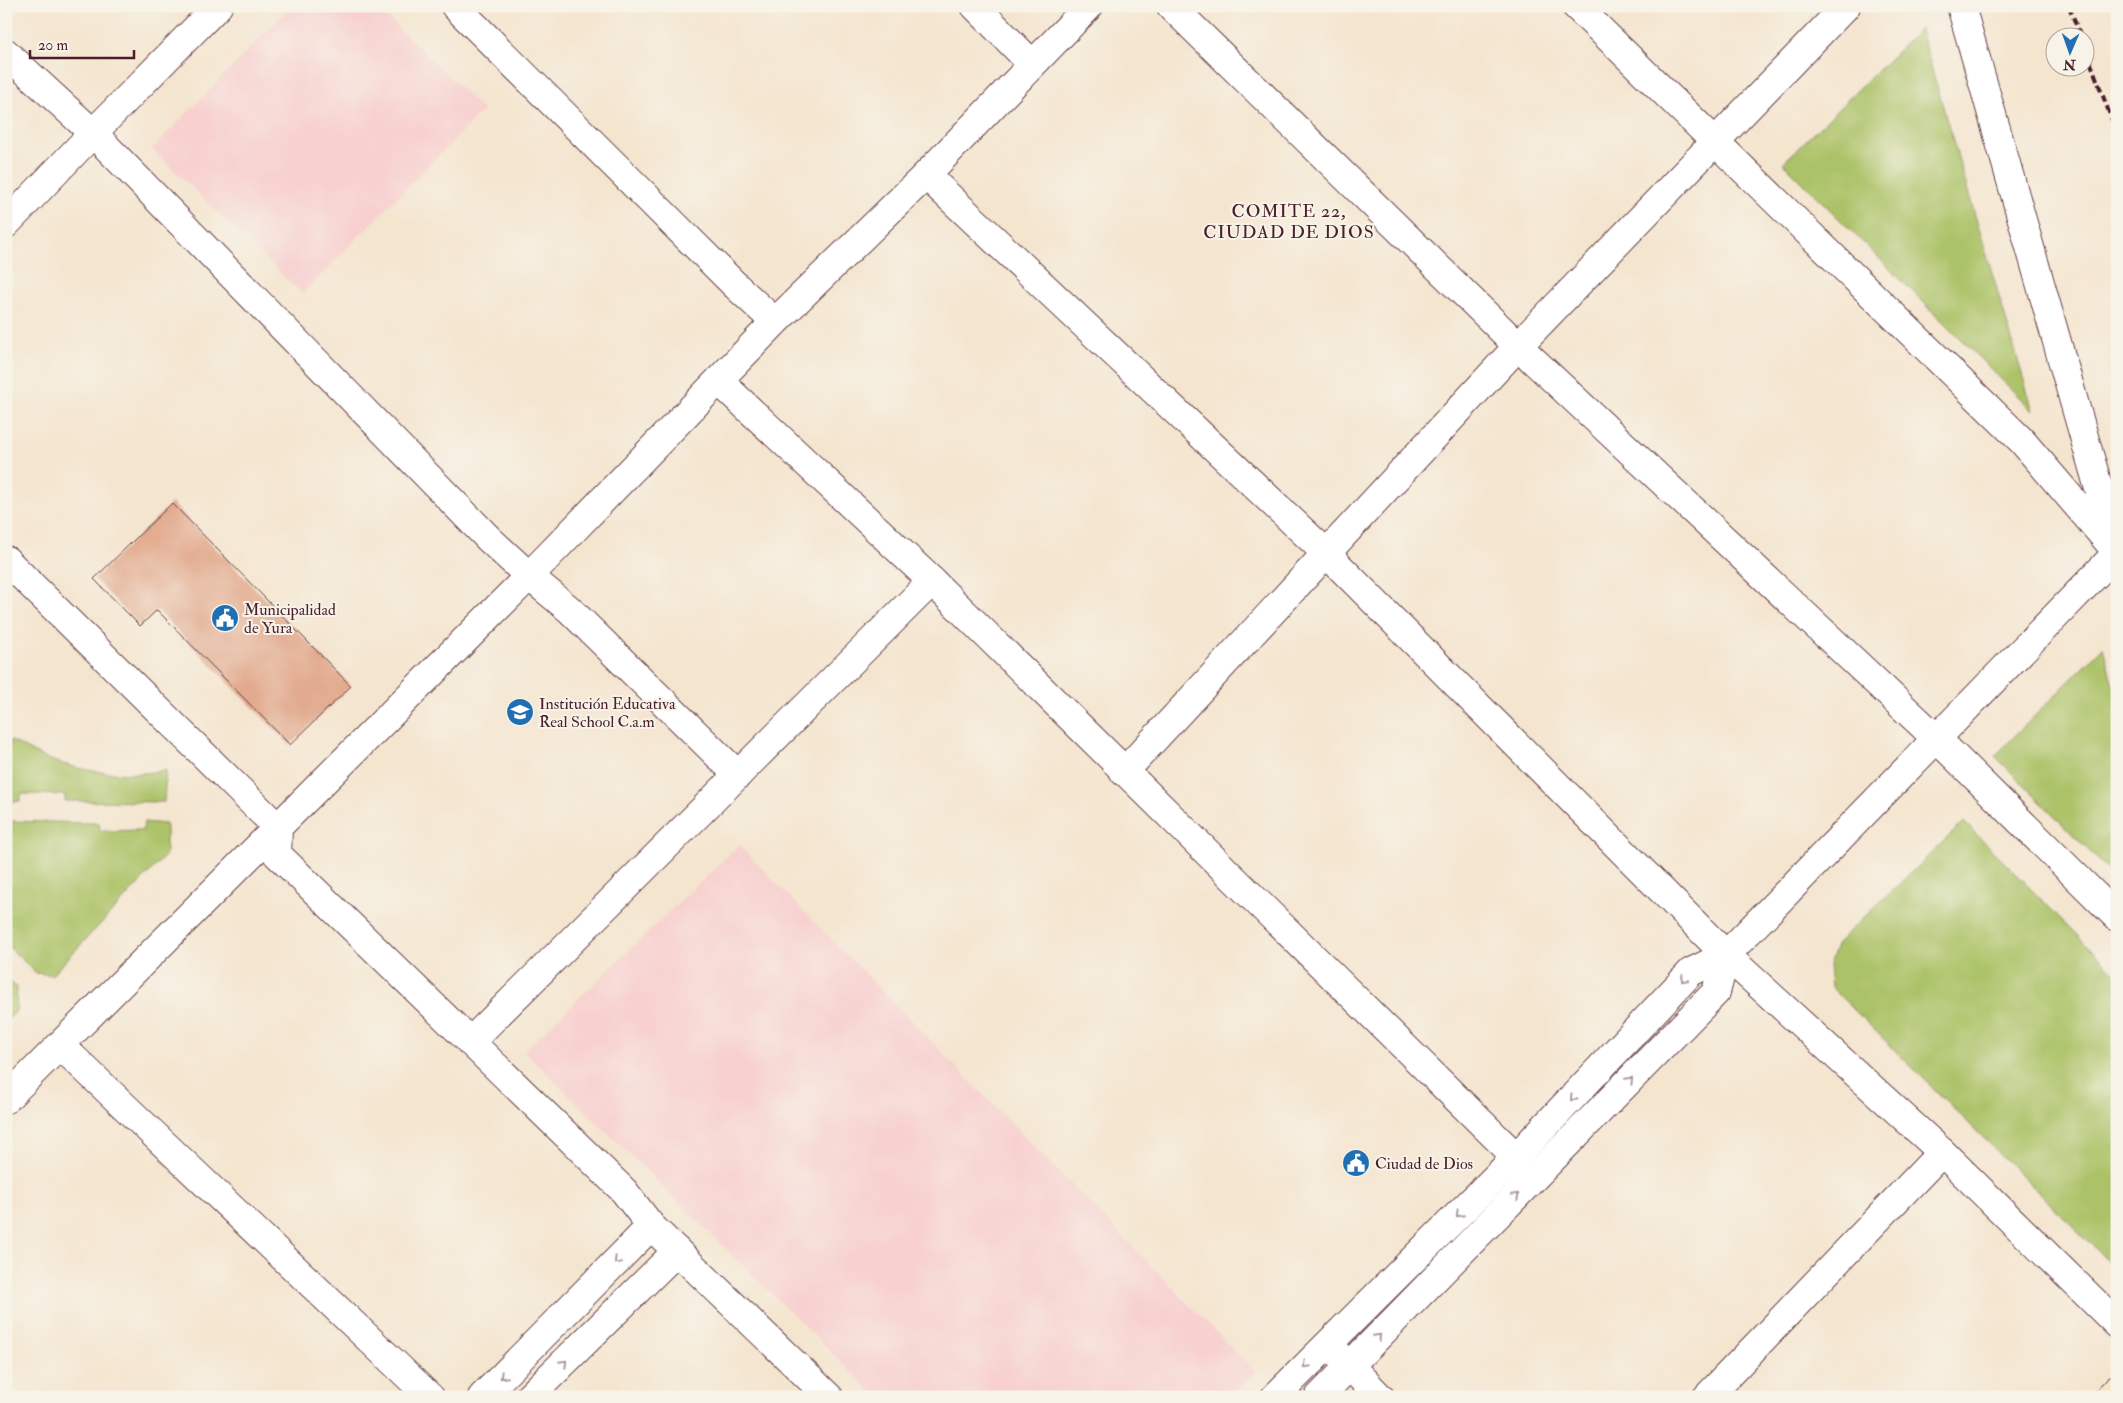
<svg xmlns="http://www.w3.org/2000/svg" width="2123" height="1403" font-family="'IM FELL Double Pica',serif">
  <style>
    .built { fill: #f7d0cf }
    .green { fill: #acc267; stroke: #7b7049 }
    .building { fill: #e2ab8f }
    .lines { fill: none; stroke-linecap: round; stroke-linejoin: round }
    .minor-casing { stroke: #643d44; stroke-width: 30 }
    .tertiary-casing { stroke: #643d44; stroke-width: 30 }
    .secondary-casing { stroke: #643d44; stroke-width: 30 }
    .minor { stroke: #fff; stroke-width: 28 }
    .tertiary { stroke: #fff; stroke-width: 28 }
    .secondary { stroke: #f9e7c3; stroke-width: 28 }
    .rail { stroke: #4a1f2b; stroke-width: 4; stroke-dasharray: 8 4; stroke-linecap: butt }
    .oneway { stroke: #ae9aa0 }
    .labels { text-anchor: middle; stroke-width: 4; stroke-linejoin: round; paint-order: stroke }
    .poi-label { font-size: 16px; fill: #4a1f2b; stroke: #f7f3e8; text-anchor: start }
    .neighbourhood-label { font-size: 18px; letter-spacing: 1px; fill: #4a1f2b; stroke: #f7f3e8 }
  </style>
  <rect width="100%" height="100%" fill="#f7f3e8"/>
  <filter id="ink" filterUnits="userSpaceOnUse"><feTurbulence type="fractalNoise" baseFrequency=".02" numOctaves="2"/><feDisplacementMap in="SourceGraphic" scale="10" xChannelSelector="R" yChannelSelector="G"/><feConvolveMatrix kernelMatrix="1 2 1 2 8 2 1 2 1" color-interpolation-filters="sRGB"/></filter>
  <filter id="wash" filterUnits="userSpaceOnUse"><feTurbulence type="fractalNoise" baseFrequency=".0096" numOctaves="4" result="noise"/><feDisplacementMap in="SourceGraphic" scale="20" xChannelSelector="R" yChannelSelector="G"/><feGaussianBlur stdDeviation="1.12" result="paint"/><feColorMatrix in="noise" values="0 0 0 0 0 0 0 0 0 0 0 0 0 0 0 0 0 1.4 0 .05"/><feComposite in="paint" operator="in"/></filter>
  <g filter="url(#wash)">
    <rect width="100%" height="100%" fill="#f4e5cf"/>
    <!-- built -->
    <g class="built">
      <path d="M291,6H376L483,110L302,294L152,149Z"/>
      <path d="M739,845L1255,1372L1231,1397H877L524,1051Z"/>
    </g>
    <!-- green -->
    <g class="green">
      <path d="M1920,29L2033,411L1783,163Z"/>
      <path d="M2103,647L2117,700V879L1995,756Z"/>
      <path d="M10,740C20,745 30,751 41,756C78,772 126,778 166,770L164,802L65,801V795L21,794L20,801L9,802L6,800V750H8Z"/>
      <path d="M6,821L99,823L100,831L143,830L144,822L166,824V855L52,975L36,973L6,944V905H10L9,854L6,853Z"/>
      <path d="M1964,822L2117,975V1270L1831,987L1829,965L1837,943Z"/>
      <path d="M6,978L17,988L16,1011L6,1022Z"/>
    </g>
    <g id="blocks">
      <!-- building -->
      <path class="building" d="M172,503L351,686L290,745L157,610L140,626L94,579Z"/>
    </g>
  </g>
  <g filter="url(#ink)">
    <use href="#blocks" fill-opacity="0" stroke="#643d44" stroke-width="1"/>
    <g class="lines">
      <!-- minor casing -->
      <g class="minor-casing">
        <g id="minor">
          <path d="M455,6L735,285L775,322"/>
          <path d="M975,6L1032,64"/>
          <path d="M1171,6L1518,346L1936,738L2117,917"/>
          <path d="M1576,6L2022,441L2117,552"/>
          <path d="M1961,6L2115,545"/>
          <path d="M6,53L93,133L489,539L529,576L570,610L738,775"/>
          <path d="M926,175L1326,553L1726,955L1942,1152L2117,1324"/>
          <path d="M719,381L932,581L1516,1157"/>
          <path d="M6,560L278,828L277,854L624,1191L651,1226L829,1397"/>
          <path d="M1124,772L1518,346L1846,6"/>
          <path d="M470,1042L932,581"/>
          <path d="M61,1046L430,1397"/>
          <path d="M6,1099L529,576L775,322L926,175L1089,6"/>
          <path d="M1337,1353L1380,1397"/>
          <path d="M482,1397L651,1226"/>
          <path d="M529,1397L677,1251"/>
          <path d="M1275,1397L1516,1157L1691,972L1726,955L2117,553"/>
          <path d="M1319,1397L1716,992L1726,955"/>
          <path d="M1707,1397L1942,1152"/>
        </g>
      </g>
      <!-- tertiary casing -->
      <g class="tertiary-casing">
        <path id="tertiary" d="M6,224L93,133L218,6"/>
      </g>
      <!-- secondary casing -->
      <g class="secondary-casing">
        <path id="secondary" d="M2109,1397L2117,1389"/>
      </g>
      <!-- minor -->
      <use href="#minor" class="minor"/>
      <!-- tertiary -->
      <use href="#tertiary" class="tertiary"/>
      <!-- secondary -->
      <use href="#secondary" class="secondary"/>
      <!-- rail -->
      <g class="rail">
        <path d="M2069,6L2081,38"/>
        <path d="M2086,50L2117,134"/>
      </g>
    </g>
    <!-- one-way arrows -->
    <defs><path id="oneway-chevron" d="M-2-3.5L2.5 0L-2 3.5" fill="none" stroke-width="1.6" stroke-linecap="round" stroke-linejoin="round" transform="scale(1.25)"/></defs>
    <g class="oneway">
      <use href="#oneway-chevron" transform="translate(1684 979) rotate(132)"/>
      <use href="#oneway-chevron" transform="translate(1630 1080) rotate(-46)"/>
      <use href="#oneway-chevron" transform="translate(1573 1098) rotate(133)"/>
      <use href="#oneway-chevron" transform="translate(1516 1196) rotate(-46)"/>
      <use href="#oneway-chevron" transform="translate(1459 1214) rotate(135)"/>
      <use href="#oneway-chevron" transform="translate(617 1261) rotate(135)"/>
      <use href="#oneway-chevron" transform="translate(1378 1337) rotate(-46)"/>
      <use href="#oneway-chevron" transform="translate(564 1363) rotate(-45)"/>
      <use href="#oneway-chevron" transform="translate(1306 1365) rotate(134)"/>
      <use href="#oneway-chevron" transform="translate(503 1376) rotate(135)"/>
    </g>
  </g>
  <!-- icons -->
  <defs>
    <g id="civic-disc" transform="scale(1.4375)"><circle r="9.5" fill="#1f6fb2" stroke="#f7f3e8"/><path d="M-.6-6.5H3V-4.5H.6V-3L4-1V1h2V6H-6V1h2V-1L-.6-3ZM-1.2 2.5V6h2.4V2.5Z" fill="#fff"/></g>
    <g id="school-disc" transform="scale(1.4375)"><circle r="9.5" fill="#1f6fb2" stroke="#f7f3e8"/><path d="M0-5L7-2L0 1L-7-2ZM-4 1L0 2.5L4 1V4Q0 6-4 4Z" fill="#fff"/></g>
  </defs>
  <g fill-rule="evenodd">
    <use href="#civic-disc" x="225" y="618"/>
    <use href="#school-disc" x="520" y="712"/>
    <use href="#civic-disc" x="1356" y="1163"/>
  </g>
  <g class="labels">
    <!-- poi labels -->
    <g class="poi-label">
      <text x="244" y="615">Municipalidad<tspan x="244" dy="18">de Yura</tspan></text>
      <text x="539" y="709">Institución Educativa<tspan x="539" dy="18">Real School C.a.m</tspan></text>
      <text x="1375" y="1169">Ciudad de Dios</text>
    </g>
    <!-- neighbourhood labels -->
    <g class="neighbourhood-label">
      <text x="1289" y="217">COMITE 22,<tspan x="1289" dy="21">CIUDAD DE DIOS</tspan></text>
    </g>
  </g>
  <!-- margin -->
  <rect width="2123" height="1403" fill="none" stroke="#f7f3e8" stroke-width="25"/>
  <!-- north arrow -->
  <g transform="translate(2070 52) rotate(182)"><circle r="24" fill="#f7f3e8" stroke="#b29e9c"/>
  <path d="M0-4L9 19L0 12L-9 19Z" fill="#1f6fb2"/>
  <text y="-8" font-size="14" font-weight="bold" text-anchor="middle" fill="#4a1f2b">N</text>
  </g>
  <!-- scale -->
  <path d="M30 50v8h104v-8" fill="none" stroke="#4a1f2b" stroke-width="2.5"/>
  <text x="38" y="50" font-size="15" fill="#4a1f2b" stroke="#f7f3e8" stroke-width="4" paint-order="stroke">20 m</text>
</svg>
